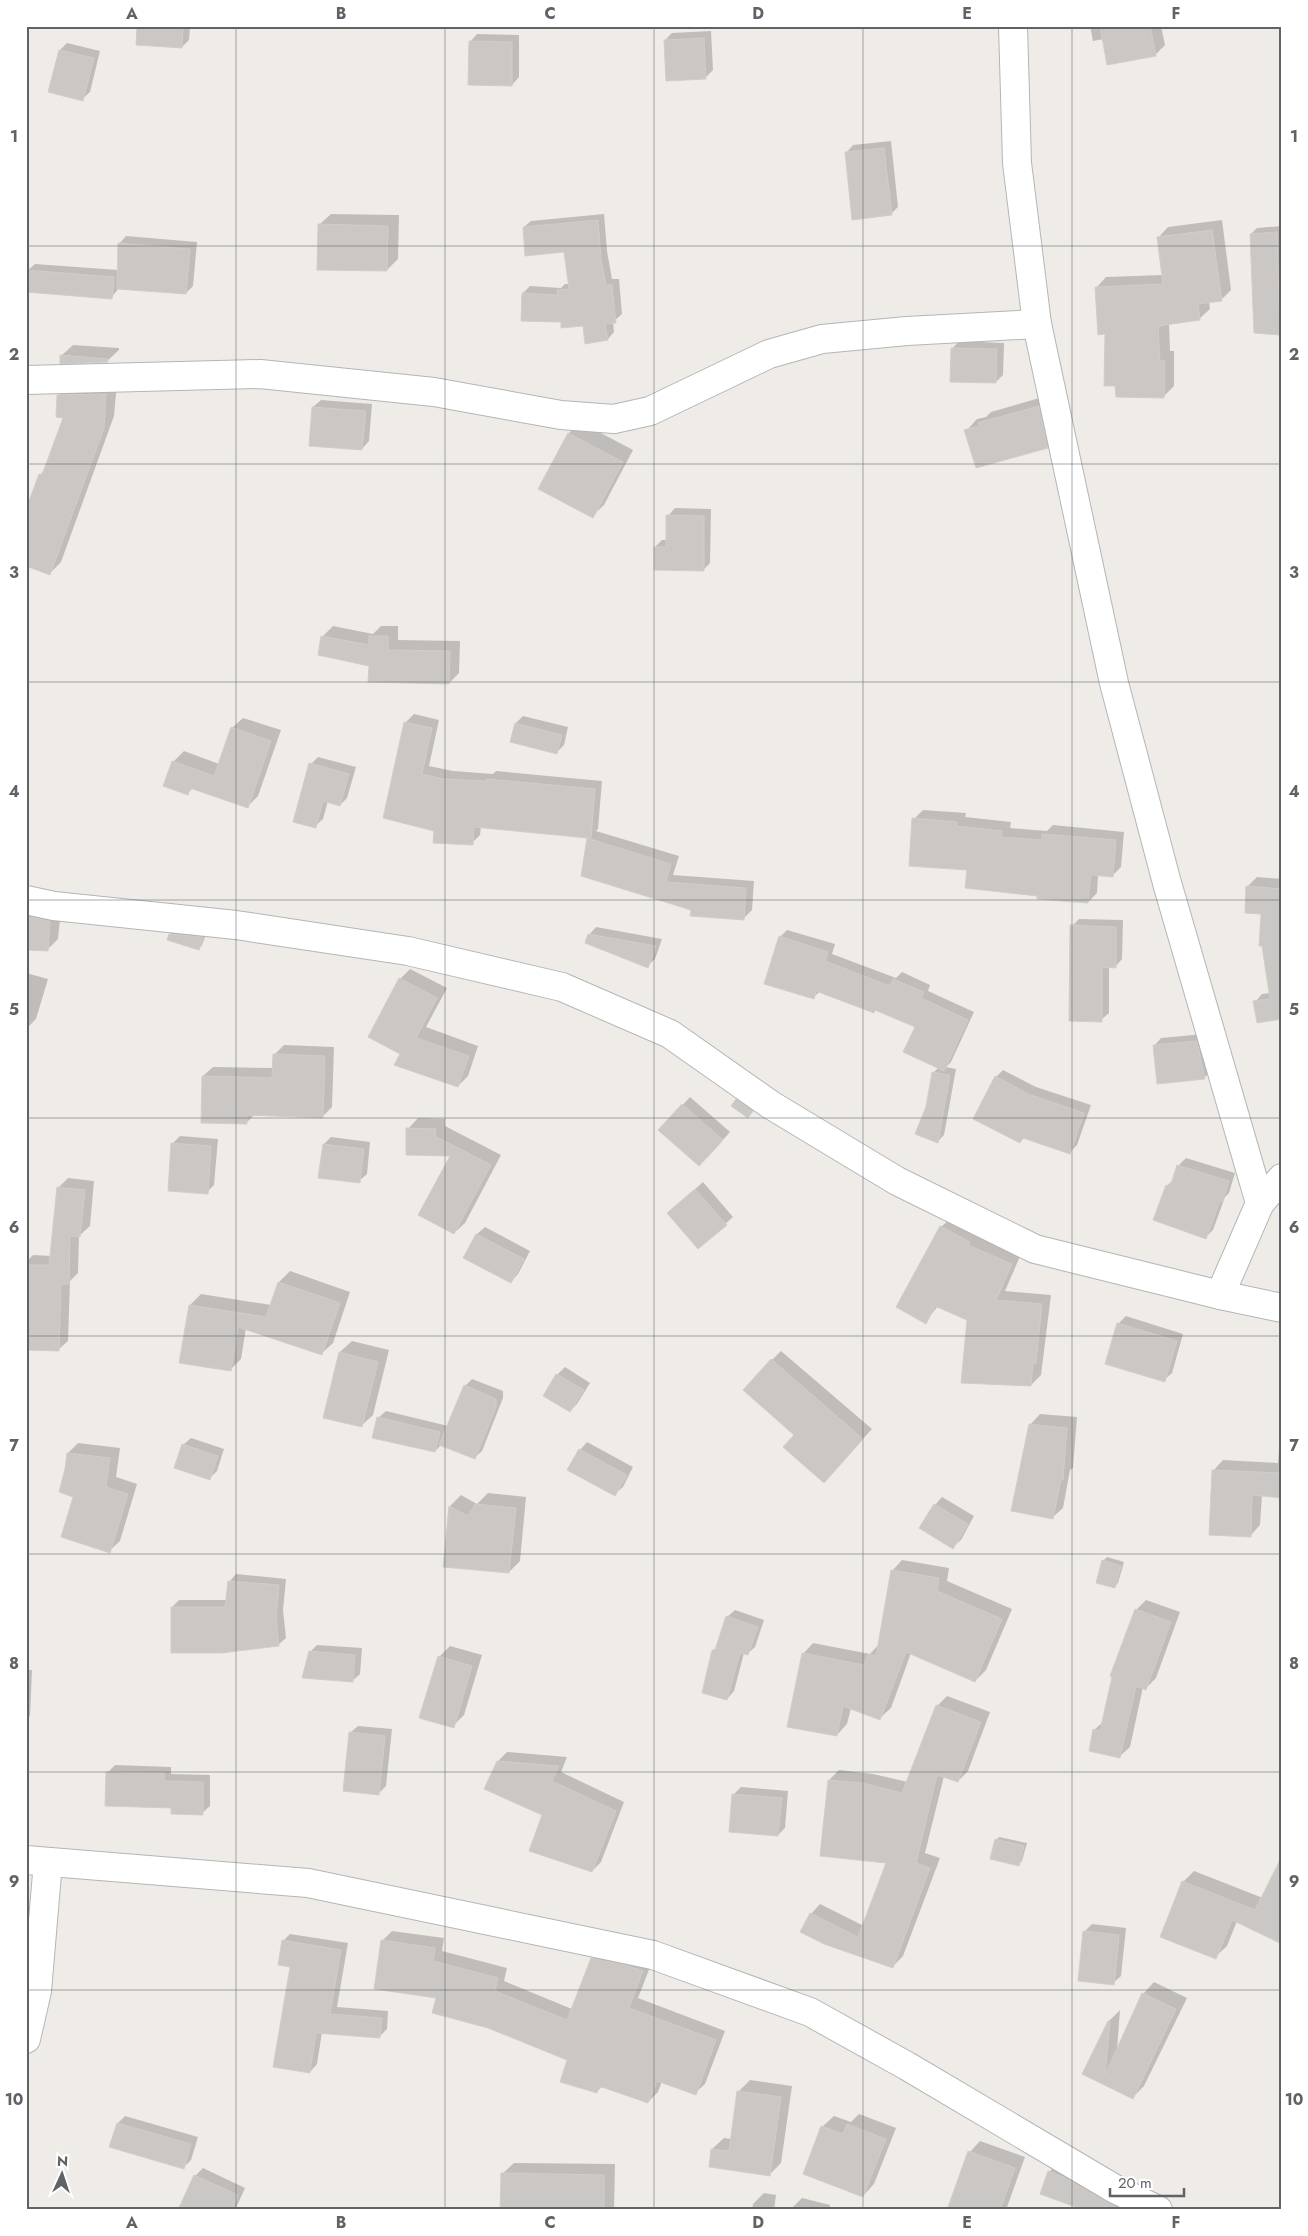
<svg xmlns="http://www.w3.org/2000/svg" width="1308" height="2236" font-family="Jost,sans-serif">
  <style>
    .shadow { fill: #0003 }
    .building { fill: #cbc7c4; stroke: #d3cdc7 }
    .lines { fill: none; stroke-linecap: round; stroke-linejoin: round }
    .minor-casing { stroke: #b3b5b8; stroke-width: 30 }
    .minor { stroke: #fff; stroke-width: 28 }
    .grid { fill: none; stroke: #5f6366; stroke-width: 1; stroke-opacity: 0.55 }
    .neatline { fill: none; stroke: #5f6366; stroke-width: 2 }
    .grid-label { font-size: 16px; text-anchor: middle; font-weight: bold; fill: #5f6366 }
  </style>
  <rect width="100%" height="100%" fill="#efece8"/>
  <!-- shadow -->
  <g class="shadow">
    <path d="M139,26H190L189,40L182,47Z"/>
    <path d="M1090,26H1161L1165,45L1155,55L1104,39L1093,41Z"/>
    <path d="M711,31L713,70L706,77L665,40L672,33Z"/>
    <path d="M477,34L519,35V77L512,85L470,42Z"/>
    <path d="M67,43L100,51L90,92L82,99L49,91L60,50Z"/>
    <path d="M891,141L898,207L891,214L846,153L853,145Z"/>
    <path d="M331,214L399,215L398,259L387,270L319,225Z"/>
    <path d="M604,214L607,251L612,279H619L622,314L613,322L614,332L608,339L584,324L562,321L523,293L530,286L561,288L565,284H570L566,251L524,227L531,221Z"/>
    <path d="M1222,220L1231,290L1221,300L1209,302L1210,309L1199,319L1169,324L1170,351H1174V386L1163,397L1107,333L1096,288L1106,277L1163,275L1158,238L1168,227Z"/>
    <path d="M1282,226V331L1279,334L1251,234L1257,228Z"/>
    <path d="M126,236L197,242L193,286L186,293L119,288L111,298L27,271L35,264L118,270L119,244Z"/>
    <path d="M959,341L1004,343L1003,375L996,382L952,349Z"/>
    <path d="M73,345L119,348V350L107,361L61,356Z"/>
    <path d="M117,383L114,416L61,562L50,573L40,475L45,469L64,417L59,395L70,384Z"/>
    <path d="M1050,395L1058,435L1047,446L966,431L977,419L986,417L991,412Z"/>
    <path d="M321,400L372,404L369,441L362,449L313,407Z"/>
    <path d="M580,422L633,450L604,505L592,516L539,488L569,433Z"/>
    <path d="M675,508L711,509L710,563L703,570L655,547L662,540H667L668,516Z"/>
    <path d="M333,626L373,634L381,626H398V640L460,641L459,673L449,683L370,665L322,637Z"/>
    <path d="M414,714L439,720L429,766L453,771L493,774L496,771L602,781L598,829L596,831L679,856L673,875L754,881L752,910L744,918L692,909L583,875L588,837L481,826L480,835L472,843L435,830L406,722Z"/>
    <path d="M523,716L568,727L564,745L556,753L516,723Z"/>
    <path d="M243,718L281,730L258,796L247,807L193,788L188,793L173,762L184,751L219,764L232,728Z"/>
    <path d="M318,757L356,767L347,798L340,805L328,801L323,819L315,826L311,764Z"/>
    <path d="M923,810L966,813L965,817L1011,822L1010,828L1047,831L1053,825L1124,832L1121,867L1112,876L1098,875L1097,893L1088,902L1038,895L968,869L914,819Z"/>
    <path d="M1257,877L1282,879V990L1262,913L1247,887Z"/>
    <path d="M26,898L61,910L58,939L47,950L26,948Z"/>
    <path d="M1079,919L1123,920L1122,959L1115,967L1109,966V1013L1101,1020L1072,926Z"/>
    <path d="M596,927L662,939L655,959L647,966L589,935Z"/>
    <path d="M787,930L835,944L832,954L896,978L902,972L930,985L928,991L974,1012L951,1062L946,1067L956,1069L944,1135L937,1142L927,1107L933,1073L939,1067L916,1026L876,1009L874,1012L820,991L813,998L780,937Z"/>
    <path d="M174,931L206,934L202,945L199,949L170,934Z"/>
    <path d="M410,969L447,988L426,1027L478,1046L468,1076L458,1086L402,1053L400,979Z"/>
    <path d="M26,973L48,979L36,1019L29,1026L26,1025Z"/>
    <path d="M1277,992L1282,1017L1255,1002L1262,994Z"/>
    <path d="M1204,1034L1212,1070L1205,1077L1158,1082L1154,1046L1161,1038Z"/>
    <path d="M284,1045L334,1047L332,1107L322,1117L255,1114L246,1123L203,1076L213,1067L274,1068L275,1054Z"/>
    <path d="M1003,1070L1036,1087L1091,1105L1077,1145L1069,1153L1025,1137L1020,1142L996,1077Z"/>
    <path d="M744,1093L755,1109L748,1116L736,1100Z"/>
    <path d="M690,1097L730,1132L707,1158L660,1130Z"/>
    <path d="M418,1118L445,1119V1126L501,1155L465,1223L454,1233L452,1155L408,1129Z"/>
    <path d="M180,1136L218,1139L214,1185L207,1192L173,1143Z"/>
    <path d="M331,1137L370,1142L367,1174L359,1181L324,1144Z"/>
    <path d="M1186,1158L1235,1173L1229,1193L1225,1197L1213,1230L1205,1238L1167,1186L1174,1179L1178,1166Z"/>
    <path d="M68,1178L94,1181L90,1226L79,1236L78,1273L70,1281L68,1341L58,1350L26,1349V1262L33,1255L52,1256L58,1188Z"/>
    <path d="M703,1182L733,1217L698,1248L676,1206Z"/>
    <path d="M951,1218L1021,1254L1005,1291L1051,1295L1041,1375L1031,1385L968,1319L938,1306L925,1322L941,1227Z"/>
    <path d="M485,1227L530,1251L518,1274L511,1282L465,1257L477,1234Z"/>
    <path d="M290,1271L350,1292L333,1343L321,1354L246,1328L241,1359L230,1370L190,1305L201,1294L271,1305L279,1282Z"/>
    <path d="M1126,1316L1183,1334L1172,1373L1164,1380L1118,1324Z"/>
    <path d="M352,1341L389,1350L373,1415L361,1426L340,1352Z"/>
    <path d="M781,1351L872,1429L833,1472L795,1435L772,1360Z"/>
    <path d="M565,1367L590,1383L577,1404L570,1411L544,1396L557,1375Z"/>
    <path d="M472,1379L503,1391V1398L482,1451L474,1458L441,1445L435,1451L378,1418L386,1411L448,1426L465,1386Z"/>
    <path d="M1282,1413V1497L1262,1495L1260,1525L1250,1536L1213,1471L1223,1460L1278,1463Z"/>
    <path d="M1040,1414L1077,1417L1073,1468L1070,1470L1063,1508L1052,1518L1030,1425Z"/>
    <path d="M191,1438L224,1449L217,1471L210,1478L183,1445Z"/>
    <path d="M587,1442L633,1467L623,1487L615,1494L580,1450Z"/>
    <path d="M78,1443L120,1448L116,1477L137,1484L120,1541L109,1551L75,1496L67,1469L68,1453Z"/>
    <path d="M488,1493L526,1497L520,1561L509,1572L450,1506L461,1495L477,1504Z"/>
    <path d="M942,1497L974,1516L961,1540L953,1547L935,1505Z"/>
    <path d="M1107,1557L1124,1562L1118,1583L1114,1587L1103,1561Z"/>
    <path d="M902,1560L949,1568L947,1581L1012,1609L986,1670L975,1681L911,1653L891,1708L880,1718L851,1708L847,1724L837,1735L803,1654L813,1643L870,1654L879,1644L892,1571Z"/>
    <path d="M236,1574L286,1579L283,1610L286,1638L278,1645L172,1607L179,1600H227L229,1582Z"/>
    <path d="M1146,1600L1180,1612L1156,1678L1146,1688L1143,1687L1130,1747L1120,1756L1094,1730L1104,1721L1136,1610Z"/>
    <path d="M735,1610L764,1620L755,1647L747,1654L744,1653L734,1691L727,1699L714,1650L717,1647L727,1617Z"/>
    <path d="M317,1645L362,1648L360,1674L352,1681L310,1652Z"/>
    <path d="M450,1646L482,1655L464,1715L453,1726L439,1657Z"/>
    <path d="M26,1670H32L30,1716L26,1720Z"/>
    <path d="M947,1696L990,1712L968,1771L958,1781L944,1776L925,1853L940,1858L903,1956L893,1966L811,1914L820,1904L864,1926L887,1862L829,1780L839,1770L873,1774L908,1782L937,1706Z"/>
    <path d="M358,1726L392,1729L386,1786L379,1793L350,1733Z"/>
    <path d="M507,1752L567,1757L561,1772L624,1802L601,1862L592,1871L498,1761Z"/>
    <path d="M115,1765L171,1767V1774L210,1775V1806L202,1813L172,1807L108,1772Z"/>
    <path d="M741,1787L788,1791L785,1828L778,1835L734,1794Z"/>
    <path d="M999,1837L1027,1843L1022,1861L1019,1864L996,1840Z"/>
    <path d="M1194,1871L1263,1898L1282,1942L1237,1921L1227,1946L1215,1957L1183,1882Z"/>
    <path d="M1092,1924L1126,1928L1121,1976L1113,1983L1084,1932Z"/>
    <path d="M392,1931L444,1938L442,1951L507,1968L504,1981L572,2009L592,1959L602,1949L652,1962L638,1998L725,2031L705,2084L695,2093L662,2081L658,2092L648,2102L603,2086L596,2092L569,2059L437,1997L382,1941Z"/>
    <path d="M290,1934L348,1943L337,2007L388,2011L387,2029L379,2037L322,2032L317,2064L310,2072L291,1966L283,1941Z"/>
    <path d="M1154,1982L1187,1998L1144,2086L1132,2098L1083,2074L1109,2021L1120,2010L1117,2050L1143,1994Z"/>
    <path d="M750,2080L792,2086L781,2163L770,2174L712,2149L724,2138L732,2139L738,2092Z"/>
    <path d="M859,2114L896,2128L874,2184L863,2196L822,2127L834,2116L851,2122Z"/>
    <path d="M125,2116L198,2137L191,2160L184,2167L111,2146L118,2123Z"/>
    <path d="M980,2141L1025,2157L1006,2210H949L970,2152Z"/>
    <path d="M514,2163L615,2164L614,2210H501L502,2174Z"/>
    <path d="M1056,2165L1126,2201L1124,2210H1088L1049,2172Z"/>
    <path d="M203,2168L245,2188L235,2210H179L195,2176Z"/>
    <path d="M764,2193L776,2195L774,2210H752L753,2204Z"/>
    <path d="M802,2198L830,2205L829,2210H790Z"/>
  </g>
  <!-- building -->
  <g class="building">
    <path d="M137,26H183L182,48L136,45Z"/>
    <path d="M1100,26H1150L1156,56L1107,65Z"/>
    <path d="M704,38L706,79L666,81L664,40Z"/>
    <path d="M469,41L512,42V86L468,85Z"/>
    <path d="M59,50L94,58L83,101L48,92Z"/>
    <path d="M884,148L892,215L852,220L845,152Z"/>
    <path d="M598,220L601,259L606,285H612L616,323L605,324L608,340L585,344L583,326L561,328V322L521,321L522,293L558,295L557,290L569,289L564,252L525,256L523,227Z"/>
    <path d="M318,224L388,226L387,271L317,270Z"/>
    <path d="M1212,230L1222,301L1198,304L1200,320L1158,326L1160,361H1165L1164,398L1116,397L1115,386H1104L1105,334L1098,335L1095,287L1163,284L1157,237Z"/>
    <path d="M1277,232L1280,335L1254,333L1250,234Z"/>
    <path d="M118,243L190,249L186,294L117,289Z"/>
    <path d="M26,270L114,277L112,299L26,292Z"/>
    <path d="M951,348L997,349L996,383L950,382Z"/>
    <path d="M60,355L108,359V362L60,364Z"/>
    <path d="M106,394L104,428L50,575L26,566V509L39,474L42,475L63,418L56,417L57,395Z"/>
    <path d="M1039,406L1048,448L976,468L964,430L979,426L978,423Z"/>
    <path d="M312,407L366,411L362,450L309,446Z"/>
    <path d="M568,433L623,462L593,518L538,489Z"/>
    <path d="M666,515L704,516V571L654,570V547H666Z"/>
    <path d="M321,636L369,645V636H388V650L450,651L449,684L368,682L369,666L318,655Z"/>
    <path d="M404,722L432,728L422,774L444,779L486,781L487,779L595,789L591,838H587L671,864L666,882L746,888L744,920L690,916L691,910L581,876L587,838L474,827L473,845L433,843L434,831L383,818Z"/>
    <path d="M515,723L562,735L557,754L510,742Z"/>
    <path d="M231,727L271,741L248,808L190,788L188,795L163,786L172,761L214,776Z"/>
    <path d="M309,763L349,774L340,806L323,801L316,828L293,822Z"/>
    <path d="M912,818L957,822V826L1002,831L1001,837L1042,840V834L1116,840L1113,877L1091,875L1088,903L1037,899V896L965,888L967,870L909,866Z"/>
    <path d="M1246,886L1282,889V1019L1257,1023L1253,1001L1270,999L1262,946H1259L1261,914L1245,913Z"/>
    <path d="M26,916L50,921L48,951L26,950Z"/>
    <path d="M1070,925L1116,927V968L1102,967V1022L1069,1021Z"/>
    <path d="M169,934L203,937L199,950L167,940Z"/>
    <path d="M588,934L656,946L648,968L585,943Z"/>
    <path d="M779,936L828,952L825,961L890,986L893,979L924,992L921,998L968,1020L944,1071L903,1052L915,1027L875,1010L874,1013L816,991L814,999L764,984Z"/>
    <path d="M399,978L437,998L416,1038L469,1056L458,1087L394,1065L400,1054L368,1037Z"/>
    <path d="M1197,1041L1205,1079L1157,1084L1153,1045Z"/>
    <path d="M273,1054L325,1056L323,1118L247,1115V1124L201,1123L202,1076L272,1078Z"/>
    <path d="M932,1072L950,1075L938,1143L915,1134L926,1107Z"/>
    <path d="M995,1076L1028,1094L1084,1113L1070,1154L1023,1138L1020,1143L973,1119Z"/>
    <path d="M736,1099L753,1111L748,1118L731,1106Z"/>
    <path d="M682,1104L723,1140L699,1166L658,1130Z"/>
    <path d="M406,1128L436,1129L435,1136L491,1165L454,1234L418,1215L450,1156L406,1155Z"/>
    <path d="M171,1143L211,1146L208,1194L168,1191Z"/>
    <path d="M323,1144L364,1149L360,1183L318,1178Z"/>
    <path d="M1177,1165L1229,1181L1222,1202L1220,1201L1206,1239L1153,1220L1166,1185L1170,1187Z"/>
    <path d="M57,1187L85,1190L80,1237L70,1236L69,1284H61L59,1351L26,1350V1265H49Z"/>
    <path d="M695,1189L727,1225L698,1249L667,1213Z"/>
    <path d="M940,1226L970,1242L968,1245L1012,1264L996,1300L1042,1304L1036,1363H1033L1031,1386L961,1383L967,1320L935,1306L926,1324L896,1307Z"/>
    <path d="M476,1234L524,1259L511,1283L463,1258Z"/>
    <path d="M278,1282L340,1303L322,1355L238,1327L231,1371L179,1363L189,1305L266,1317Z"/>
    <path d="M1117,1323L1177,1341L1165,1382L1105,1364Z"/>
    <path d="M339,1352L378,1362L362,1427L323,1418Z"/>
    <path d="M771,1359L863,1439L824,1483L783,1447L794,1435L743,1390Z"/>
    <path d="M556,1374L584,1390L570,1412L543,1396Z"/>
    <path d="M464,1385L496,1399V1407L475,1459L439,1445Z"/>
    <path d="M377,1417L440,1432L435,1452L372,1438Z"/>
    <path d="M1029,1424L1067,1428L1063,1480L1061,1479L1053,1519L1011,1511Z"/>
    <path d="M182,1444L218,1456L210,1480L174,1468Z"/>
    <path d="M579,1449L627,1475L615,1496L567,1470Z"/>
    <path d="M67,1453L110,1458L106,1487L128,1494L110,1553L61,1537L73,1497L59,1492L65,1469Z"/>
    <path d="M1212,1470L1282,1473V1498L1252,1495L1251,1537L1209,1535Z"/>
    <path d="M475,1504L516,1508L509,1573L443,1567L449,1506L468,1516Z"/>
    <path d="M934,1504L968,1524L953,1549L919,1528Z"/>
    <path d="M1102,1560L1121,1566L1115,1588L1096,1583Z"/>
    <path d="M891,1570L939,1578L937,1591L1002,1619L975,1682L906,1652L880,1720L843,1706L837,1736L787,1727L802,1653L864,1665L868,1654L876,1656Z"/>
    <path d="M228,1581L279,1585L276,1618L279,1646L221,1653H171V1607H225Z"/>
    <path d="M1135,1609L1171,1622L1146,1690L1136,1686L1120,1758L1089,1751L1093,1729L1100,1731L1112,1677L1110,1676Z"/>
    <path d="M726,1616L758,1627L748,1655L740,1653L727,1700L702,1693L712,1650H715Z"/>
    <path d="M309,1651L355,1655L353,1682L302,1678Z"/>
    <path d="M438,1656L472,1666L454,1728L419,1718Z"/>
    <path d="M936,1705L981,1722L958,1782L937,1775L916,1863L930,1868L893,1968L824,1944L800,1932L810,1913L858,1937L886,1863L820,1856L828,1780L862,1783L902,1793Z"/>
    <path d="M349,1732L385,1736L379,1795L343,1791Z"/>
    <path d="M497,1761L559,1766L552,1781L616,1811L592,1872L529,1851L542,1815L484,1789Z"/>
    <path d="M106,1772L164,1773V1781L203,1782V1815L171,1814V1808L105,1806Z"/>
    <path d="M732,1794L782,1798L778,1836L729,1832Z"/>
    <path d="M995,1839L1024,1846L1019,1866L990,1859Z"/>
    <path d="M1282,1856V1944L1232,1920L1216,1959L1160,1937L1182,1881L1255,1910Z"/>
    <path d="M1083,1931L1119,1935L1114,1985L1078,1981Z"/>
    <path d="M282,1940L341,1950L330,2014L382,2018L380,2038L316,2033L310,2073L273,2067L290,1967L278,1965Z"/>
    <path d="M381,1940L435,1948L433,1961L498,1978L495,1991L567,2020L591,1958L629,1966L643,1971L629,2008L716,2040L696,2095L657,2081L648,2103L599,2086L597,2093L560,2082L567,2060L488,2028L432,2013L436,1998L374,1989Z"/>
    <path d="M1142,1993L1176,2009L1133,2099L1082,2074L1108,2021H1110L1105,2075Z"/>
    <path d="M737,2091L781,2097L770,2176L709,2167L711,2149L729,2151Z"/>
    <path d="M117,2123L191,2144L184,2169L109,2147Z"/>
    <path d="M847,2124L886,2139L863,2197L803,2174L821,2126L843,2134Z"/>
    <path d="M968,2151L1015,2168L1000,2210H947Z"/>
    <path d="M1048,2171L1063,2177L1122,2210H1084L1040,2194Z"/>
    <path d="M501,2173L604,2175V2210H500Z"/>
    <path d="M194,2175L238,2195L232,2210H178Z"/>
  </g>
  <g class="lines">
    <!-- minor casing -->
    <g class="minor-casing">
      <g id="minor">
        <path d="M1013,26L1017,163L1037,324L1114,683L1167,883L1260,1203"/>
        <path d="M26,380L260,374L434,392L561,415L614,419L650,411L769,354L822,339L907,331L1037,324"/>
        <path d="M26,900L54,906L236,925L408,951L562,987L670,1034L771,1105L897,1181L1035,1249L1220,1295L1282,1308"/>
        <path d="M1220,1295L1260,1203L1282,1178"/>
        <path d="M26,1860L308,1883L653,1955L810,2012L907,2066L1115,2189L1158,2210"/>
        <path d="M26,2039L37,1991L48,1862"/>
      </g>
    </g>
    <!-- minor -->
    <use href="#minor" class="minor"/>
  </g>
  <!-- grid -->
  <path class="grid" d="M236,26V2210M445,26V2210M654,26V2210M863,26V2210M1072,26V2210M26,246H1282M26,464H1282M26,682H1282M26,900H1282M26,1118H1282M26,1336H1282M26,1554H1282M26,1772H1282M26,1990H1282"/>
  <!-- border -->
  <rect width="1308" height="2236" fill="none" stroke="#ffffff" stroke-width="55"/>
  <!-- north arrow -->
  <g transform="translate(62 2174) rotate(3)" stroke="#ffffff" stroke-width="4" paint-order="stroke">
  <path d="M0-4L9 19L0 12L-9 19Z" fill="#5f6366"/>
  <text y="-8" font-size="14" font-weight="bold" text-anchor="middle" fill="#5f6366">N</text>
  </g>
  <!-- scale -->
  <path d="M1110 2188v8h74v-8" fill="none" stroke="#5f6366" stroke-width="2.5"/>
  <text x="1118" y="2188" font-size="15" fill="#5f6366" stroke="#ffffff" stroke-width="4" paint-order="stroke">20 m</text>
  <rect x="28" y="28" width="1252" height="2180" class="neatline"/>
  <g class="grid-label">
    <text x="132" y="19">A</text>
    <text x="341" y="19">B</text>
    <text x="550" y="19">C</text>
    <text x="758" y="19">D</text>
    <text x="967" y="19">E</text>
    <text x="1176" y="19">F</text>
    <text x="14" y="142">1</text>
    <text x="1294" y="142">1</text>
    <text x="14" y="360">2</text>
    <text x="1294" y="360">2</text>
    <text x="14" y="578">3</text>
    <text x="1294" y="578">3</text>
    <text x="14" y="797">4</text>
    <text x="1294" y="797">4</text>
    <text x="14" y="1015">5</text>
    <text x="1294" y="1015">5</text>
    <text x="14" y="1233">6</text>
    <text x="1294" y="1233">6</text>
    <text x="14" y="1451">7</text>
    <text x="1294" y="1451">7</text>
    <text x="14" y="1669">8</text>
    <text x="1294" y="1669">8</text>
    <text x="14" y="1887">9</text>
    <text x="1294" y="1887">9</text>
    <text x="14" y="2105">10</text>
    <text x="1294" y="2105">10</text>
    <text x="132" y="2228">A</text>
    <text x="341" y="2228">B</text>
    <text x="550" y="2228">C</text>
    <text x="758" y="2228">D</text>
    <text x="967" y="2228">E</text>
    <text x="1176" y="2228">F</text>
  </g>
</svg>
